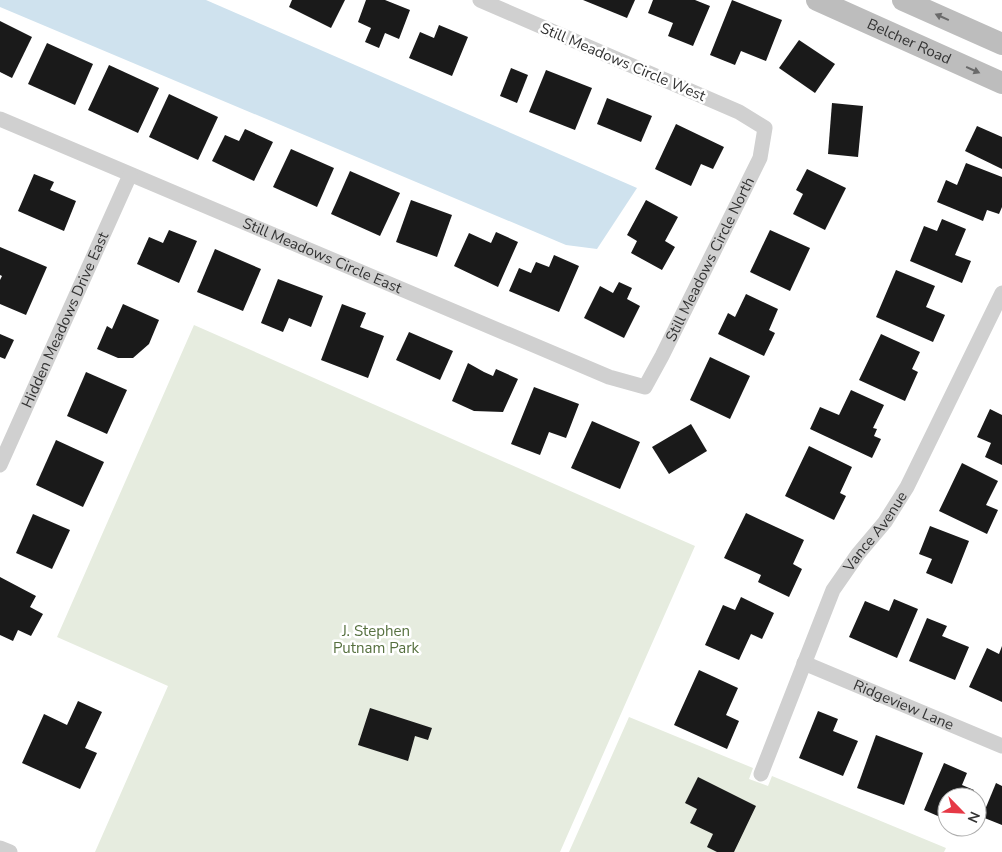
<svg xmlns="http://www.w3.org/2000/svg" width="1002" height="852" font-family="'Nunito Sans',sans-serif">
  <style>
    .green { fill: #e6ecdf }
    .water { fill: #cfe2ee }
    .building { fill: #1a1a1a }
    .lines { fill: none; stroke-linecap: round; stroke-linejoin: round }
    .minor { stroke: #d0d0d0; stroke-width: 15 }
    .secondary { stroke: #bdbdbd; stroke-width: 22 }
    .oneway { fill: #6a6a6a }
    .labels { text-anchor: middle; stroke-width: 5; stroke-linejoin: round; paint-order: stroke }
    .street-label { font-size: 15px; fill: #333; stroke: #fff }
    .park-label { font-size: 15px; fill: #56703f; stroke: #fff }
  </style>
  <rect width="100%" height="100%" fill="#fff"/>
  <!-- green -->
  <g class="green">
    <path d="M194,325L695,546L560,852H95L168,686L57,637Z"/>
    <path d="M629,717L753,768L749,779L768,786L772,776L946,848L944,852H569Z"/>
  </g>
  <!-- water -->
  <path class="water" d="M0,0H206L637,188L597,249L566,245L0,7Z"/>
  <!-- building -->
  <g class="building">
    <path d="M292,0H345L331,28L289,7Z"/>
    <path d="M366,0H385L410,10L399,39L385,33L379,48L365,42L371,28L358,22Z"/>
    <path d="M583,0H635L627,18Z"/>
    <path d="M653,0H695L710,6L693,46L668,36L673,23L648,13Z"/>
    <path d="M732,0L782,20L766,61L741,51L735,65L710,55Z"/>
    <path d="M0,21L32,37L12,78L0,72Z"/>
    <path d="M439,25L468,37L452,76L409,58L420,32L434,38Z"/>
    <path d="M799,40L835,64L815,93L779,68Z"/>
    <path d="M47,43L93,64L75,105L28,84Z"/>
    <path d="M109,65L159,88L138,133L88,110Z"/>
    <path d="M511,68L528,75L517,103L500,96Z"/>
    <path d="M546,70L592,88L575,130L529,112Z"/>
    <path d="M169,94L218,117L198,160L149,137Z"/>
    <path d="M607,98L652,116L641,142L597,124Z"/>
    <path d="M832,103L863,106L858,157L828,154Z"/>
    <path d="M676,124L724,147L713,169L701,164L691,186L655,169Z"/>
    <path d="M977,126L1002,137V169L965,151Z"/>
    <path d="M245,129L273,142L254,181L212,161L225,135L239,141Z"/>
    <path d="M291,149L334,168L317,207L273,187Z"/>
    <path d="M966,163L1002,177V207L999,214L987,210L983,221L937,202L946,180L957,185Z"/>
    <path d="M807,169L846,188L825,230L793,214L803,194L796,190Z"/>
    <path d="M350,171L400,193L380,236L331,214Z"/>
    <path d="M34,174L54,182L50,190L76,201L64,231L18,211Z"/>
    <path d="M411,200L452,215L437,257L396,242Z"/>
    <path d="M646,200L678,217L665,241L675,247L662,270L631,253L637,241L627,235Z"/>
    <path d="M942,219L966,229L955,255L971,261L962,283L910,261L924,226L937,231Z"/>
    <path d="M169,230L197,241L179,283L137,264L149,237L163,243Z"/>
    <path d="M770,230L810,248L790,291L750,272Z"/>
    <path d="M496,232L518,242L498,287L454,266L469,233L491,243Z"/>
    <path d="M0,247L47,267L26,315L0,304V280L2,276L0,275Z"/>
    <path d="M215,249L261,269L243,311L197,292Z"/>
    <path d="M554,255L579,266L559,312L509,291L519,268L531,273L536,262L549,267Z"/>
    <path d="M896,270L935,286L926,307L945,315L933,342L876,317Z"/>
    <path d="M278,279L323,296L311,327L289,318L283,332L261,323Z"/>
    <path d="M619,282L632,288L627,299L640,306L624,338L584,318L600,286L613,293Z"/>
    <path d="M746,294L778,309L769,330L775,333L764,356L718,334L728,313L735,317Z"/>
    <path d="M123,304L159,320L149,344L133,358H118L97,349L107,326L112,329Z"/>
    <path d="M342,304L366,313L360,327L384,336L368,378L321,360Z"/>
    <path d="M409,332L453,351L440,380L396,360Z"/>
    <path d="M0,334L14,340L5,359L0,357Z"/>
    <path d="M881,334L920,352L912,369L918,372L905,401L859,380Z"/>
    <path d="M710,357L750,376L730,419L690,400Z"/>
    <path d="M468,363L484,372L493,376L496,369L518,379L503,412L474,411L452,401Z"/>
    <path d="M86,372L127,390L107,434L67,416Z"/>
    <path d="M534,387L579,404L566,438L549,432L540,455L511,444Z"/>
    <path d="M851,390L884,405L873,428L877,429L874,436L881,439L872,458L810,429L820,407L839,415Z"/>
    <path d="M990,409L1002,415V465L985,457L991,443L977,437Z"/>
    <path d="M592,421L640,442L620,489L571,468Z"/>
    <path d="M691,424L707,451L669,474L652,447Z"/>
    <path d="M56,440L104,462L83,507L36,485Z"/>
    <path d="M809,446L852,467L840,493L846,496L834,520L785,496Z"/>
    <path d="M962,463L998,481L986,505L998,510L987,534L939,511Z"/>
    <path d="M746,513L804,540L793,564L802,569L789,597L758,582L761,575L724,558Z"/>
    <path d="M33,514L70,530L52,569L16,553Z"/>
    <path d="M930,526L969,541L952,584L926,573L932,559L919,554Z"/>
    <path d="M0,577L36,596L30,607L43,614L31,636L18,630L13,641L0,635Z"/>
    <path d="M741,597L774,613L762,639L751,634L739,660L705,645L723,605L735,610Z"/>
    <path d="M894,599L918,609L897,658L849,637L865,601L889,611Z"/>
    <path d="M927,618L947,626L942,636L969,647L955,680L909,661Z"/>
    <path d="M1002,646V702L969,687L987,648L999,654Z"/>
    <path d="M699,670L738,688L726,715L739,721L727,749L674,725Z"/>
    <path d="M78,701L102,712L85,748L97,753L80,789L22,763L44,714L67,725Z"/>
    <path d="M370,708L432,728L428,740L415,736L408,761L358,745Z"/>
    <path d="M818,711L838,719L833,731L858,741L843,776L799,758Z"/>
    <path d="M876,735L923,753L904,805L857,788Z"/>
    <path d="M944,763L967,773L962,785L974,790L971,797H947V820L924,810Z"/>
    <path d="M698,777L756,806L734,852H717L707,847L713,834L690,823L697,809L685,803Z"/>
    <path d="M996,783L1002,786V825L982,817Z"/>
  </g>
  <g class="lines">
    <!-- minor -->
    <g class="minor">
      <path id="s1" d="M0,119L609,377L645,387L662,356L760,158L765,128L739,112L480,0"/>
      <path id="s2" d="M0,465L130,175"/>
      <path id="s3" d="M804,663L1002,746"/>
      <path id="s4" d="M761,774L833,590L858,554L885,522L907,487L1002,293"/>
      <path d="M0,848L10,852"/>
    </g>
    <!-- secondary -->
    <g class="secondary">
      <path id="s5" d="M817,0L1002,83"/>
      <path d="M903,0L1002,44"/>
    </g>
  </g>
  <!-- one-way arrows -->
  <defs><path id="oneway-solid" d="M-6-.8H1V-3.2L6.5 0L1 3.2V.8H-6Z" transform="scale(1.25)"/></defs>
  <g class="oneway">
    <use href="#oneway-solid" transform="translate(942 17) rotate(-156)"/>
    <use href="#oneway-solid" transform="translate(973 70) rotate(24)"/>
  </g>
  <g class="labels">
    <!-- street labels -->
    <g class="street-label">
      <text dy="5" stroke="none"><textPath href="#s5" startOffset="101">Belcher Road</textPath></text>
      <text transform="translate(623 62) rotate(23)" y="5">Still Meadows Circle West</text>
      <text dy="5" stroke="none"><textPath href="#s1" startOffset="350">Still Meadows Circle East</textPath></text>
      <text dy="5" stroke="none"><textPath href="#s1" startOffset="842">Still Meadows Circle North</textPath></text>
      <text dy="5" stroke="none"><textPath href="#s2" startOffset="159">Hidden Meadows Drive East</textPath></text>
      <text dy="5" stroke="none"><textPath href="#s4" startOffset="270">Vance Avenue</textPath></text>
      <text dy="5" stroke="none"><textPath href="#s3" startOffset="108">Ridgeview Lane</textPath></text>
    </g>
    <!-- park labels -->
    <g class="park-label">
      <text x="376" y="636">J. Stephen<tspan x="376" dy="17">Putnam Park</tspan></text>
    </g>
  </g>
  <!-- north arrow -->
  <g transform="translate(962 812) rotate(114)"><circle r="24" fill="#ffffff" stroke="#adadad"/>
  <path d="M0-4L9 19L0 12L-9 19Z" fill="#e63946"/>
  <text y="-8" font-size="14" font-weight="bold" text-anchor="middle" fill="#333333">N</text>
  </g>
</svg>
